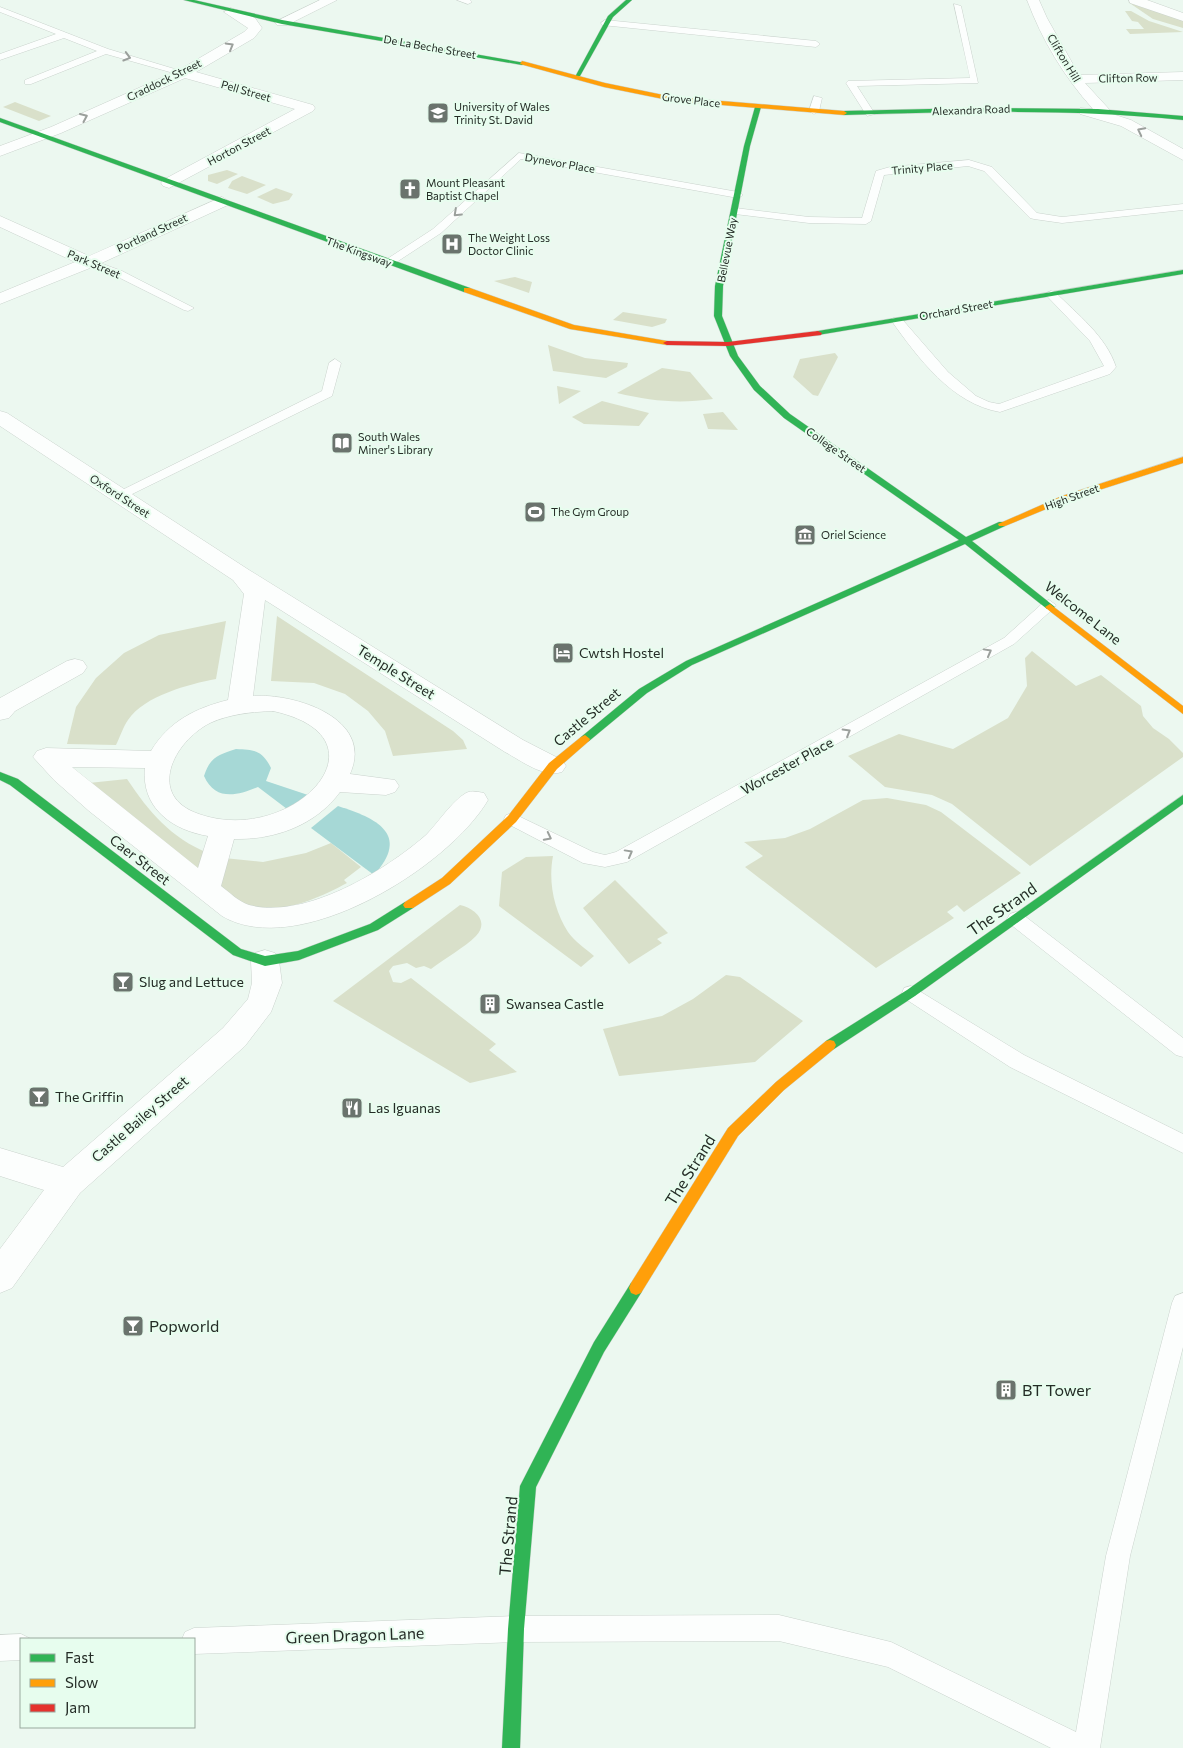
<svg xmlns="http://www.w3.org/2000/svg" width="1183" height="1748" font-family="Commissioner,sans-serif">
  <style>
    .green { fill: #d9e0ca }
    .water { fill: #a6d8d6 }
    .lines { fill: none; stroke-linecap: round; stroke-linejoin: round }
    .lane-casing { stroke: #cad3cd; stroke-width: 1 }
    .street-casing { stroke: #cad3cd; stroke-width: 1 }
    .fast-casing { stroke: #cad3cd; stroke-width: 1 }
    .slow-casing { stroke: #cad3cd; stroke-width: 1 }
    .jam-casing { stroke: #cad3cd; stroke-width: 1 }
    .lane { fill: #fcfefd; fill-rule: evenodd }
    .street { fill: #fcfefd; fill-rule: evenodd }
    .fast { fill: #30b455; fill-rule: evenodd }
    .slow { fill: #ff9f0a; fill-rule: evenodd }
    .jam { fill: #e5322d; fill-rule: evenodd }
    .oneway { stroke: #9ba09c }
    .labels { text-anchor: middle; stroke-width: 4; stroke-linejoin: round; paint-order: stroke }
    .far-street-label { font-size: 11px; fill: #242c26; stroke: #e7fdee }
    .far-poi-label { font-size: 11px; fill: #242c26; stroke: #e7fdee; text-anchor: start }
    .street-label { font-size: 14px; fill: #242c26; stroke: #e7fdee }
    .poi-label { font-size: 14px; fill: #242c26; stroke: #e7fdee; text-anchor: start }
    .near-street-label { font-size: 16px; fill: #242c26; stroke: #e7fdee }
    .near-poi-label { font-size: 16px; fill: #242c26; stroke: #e7fdee; text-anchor: start }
  </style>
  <rect width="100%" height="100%" fill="#ecf8f0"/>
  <!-- green -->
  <g class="green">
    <path d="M1128,2L1183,19V28L1153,19Z"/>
    <path d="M1125,11H1131L1149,21L1183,32L1130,34L1126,29H1144L1138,22L1132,21Z"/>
    <path d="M15,102L51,116L39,121L3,107Z"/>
    <path d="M227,170L238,174L217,184L208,181V175Z"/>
    <path d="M242,176L266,185L247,194L228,188L232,181Z"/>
    <path d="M276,188L293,194L289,200L273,204L257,197Z"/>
    <path d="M515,277L532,282L529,293L494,281Z"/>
    <path d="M623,312L667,319L665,323L652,327L613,320Z"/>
    <path d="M548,345L585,358L628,363L627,367L606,378L553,371Z"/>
    <path d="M835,353L838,357L818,396L813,395L793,377L800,359Z"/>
    <path d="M662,368L690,372L713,399C678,404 651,401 617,393Z"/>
    <path d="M557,386L581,391L559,404Z"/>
    <path d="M602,401L649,413L639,426L584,424L572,417Z"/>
    <path d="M723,412L738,430L708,429L703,414Z"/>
    <path d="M277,616L453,731L463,740L467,749L393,756L385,731L368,711L345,694L314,683L271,681Z"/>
    <path d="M226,621L216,679C189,684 144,696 128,720C123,727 120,737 116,745L67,744L76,707L96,678L124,653L159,635Z"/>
    <path d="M1032,651L1076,686L1101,675L1141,706L1143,716L1153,728L1169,739L1183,753V757L1030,866L952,804L932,795L885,787L848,756L899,734L953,749L1008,718L1027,686L1025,658Z"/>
    <path d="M127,779C149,812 171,838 208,853L202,879L79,784Z"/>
    <path d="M887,798L926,805L941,812L1021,873L964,912L957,905L947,912L954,918L876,968L745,867L763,856L744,842L785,838L810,829L863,800Z"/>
    <path d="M331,843L361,867L344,880L347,883C315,900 273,919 237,902C230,899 224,893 217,889L224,858L263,862L306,853Z"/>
    <path d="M553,856C548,882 554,910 568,932C574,941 586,949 594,956L581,967L499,906L502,872L526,857Z"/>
    <path d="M615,880L668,933L657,939L662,943L629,964L583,908Z"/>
    <path d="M460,905C474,908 490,921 476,936C464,948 445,958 431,969L424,966L416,968L407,963L393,966L389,971L393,982L401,983L411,978L496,1044L489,1050L517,1072L470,1083L333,1001Z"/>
    <path d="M726,975L740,977L803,1021L755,1062L619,1076L603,1029L662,1016L693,999Z"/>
  </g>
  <!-- water -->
  <g class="water">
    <path d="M236,749C255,750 262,750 271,768L266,781L311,796L287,809L258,787C237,796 215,801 204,776C210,757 218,755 236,749Z"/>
    <path d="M338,806C376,818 411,834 374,875L311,828Z"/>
  </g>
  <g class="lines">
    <!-- lane casing -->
    <g class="lane-casing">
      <g id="lane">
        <path d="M457,0H470L472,2L468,4Z"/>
        <path d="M954,4L961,6L978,83L857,86L875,114L867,116L846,83L848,81L970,78Z"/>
        <path d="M0,7L108,49L188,73L184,76L106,54L31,84H25V80L97,51L64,38L0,60V54L56,34L0,12Z"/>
        <path d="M605,20L816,41L820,44L816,47L602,25L601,23Z"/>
        <path d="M814,96L822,98L819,111L814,114L809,111Z"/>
        <path d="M519,153L738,192L743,195L738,198L521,159L441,233L392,265H384V261L433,229Z"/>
        <path d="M969,160L992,167L1037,213L1062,217L1183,204V210L1062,223L1034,219L1030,218L984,171L968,166L884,175L871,221L866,224L809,223L735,214L730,211L735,208L809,217L862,218L876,171L890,167Z"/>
        <path d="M89,259L122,271L194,308L188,311L184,310L114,275L85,264V260Z"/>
        <path d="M1051,291L1055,292C1077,314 1106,336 1116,367L1110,374L1000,412C952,404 918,358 891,320L893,318H901L948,372L976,396L989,402L999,404L1104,366L1090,341L1045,294Z"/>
        <path d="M335,359L341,363L332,396L124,498L119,499L112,495L322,391L329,363Z"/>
        <path d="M1049,600L1056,605L1054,608L1014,644L627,862L605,867L583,863L506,823L504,819L506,815L512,813L593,852L605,855L616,852L1004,638L1044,602Z"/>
        <path d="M1016,912L1022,914L1183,1038V1057L1176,1055L1010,924L1007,919L1010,914Z"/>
        <path d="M911,986L1024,1055L1183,1134V1153L1010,1067L904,998L902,993L904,988Z"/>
        <path d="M1183,1293V1347L1130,1556L1100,1748H1051L888,1667L779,1641L516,1642L194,1654V1639H182L185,1632L194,1628L516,1616L779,1615L891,1642L1076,1732L1106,1556L1172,1303L1175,1296Z"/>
        <path d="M21,1634L31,1639H21V1660L0,1661V1635Z"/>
      </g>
    </g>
    <!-- street casing -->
    <g class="street-casing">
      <g id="street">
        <path d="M320,0H337L287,25H277L275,22Z"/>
        <path d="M1027,0H1039L1047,18L1079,75L1183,72V80L1085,83L1108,108L1110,111L1109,113L1131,120L1183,149V160L1121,126L1080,114L1078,111L1080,108L1093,109C1064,77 1042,40 1027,0Z"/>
        <path d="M1129,0H1147L1183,13V21L1130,3Z"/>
        <path d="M231,8L255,18L262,28L254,38L196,72L313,105L315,108L313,111L169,188L163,186L161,183L163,180L295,109L185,78L61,133L0,156V146L51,127L179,70L244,32L248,28L224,12Z"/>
        <path d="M222,197L230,202L228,205L95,266L0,304V293L75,262L0,227V216L89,256Z"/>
        <path d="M0,411L7,413L249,570L523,740L562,760L566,766L562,772C543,778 522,761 505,752L265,600L253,696C294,693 375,718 350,774L395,780L399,786L395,792L386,795L340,792C316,825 275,840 234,839L221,886C229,892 239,902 249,905C305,920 386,870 426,835C438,823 452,801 466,793C472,790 478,792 484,793L488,800C449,867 298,961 222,916L89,811L54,780L33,757L37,751L46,748L151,751C169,721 196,708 228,700L244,594L233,580L0,426ZM273,711C396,738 292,847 199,814C146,796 173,742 210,723C230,714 251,712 273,711ZM72,767L145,768C141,808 172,830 208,836L198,868Z"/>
        <path d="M75,659L83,661L87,667L83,673L15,711L9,718L0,720V698L67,661Z"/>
        <path d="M265,950L275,953L279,961L282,983L271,1012L245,1046L80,1193L12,1288L0,1293V1249L44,1190L0,1176V1148L63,1167L223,1028L248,999L252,983L251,961L255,953Z"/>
      </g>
    </g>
    <!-- fast casing -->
    <g class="fast-casing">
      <g id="fast">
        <path d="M184,0H194L282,20L525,63L522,65L282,24Z"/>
        <path d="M626,0H632L613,17L580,76L575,77L608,16Z"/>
        <path d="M758,105L761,107L750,146L723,286L722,316L738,356L760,386L790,414L966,537L999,522H1005V526L972,541L1055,607L1053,609H1047L965,544L692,665L647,693L589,741L585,743L580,739L581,737L639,689L686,661L959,540L784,418L754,390L730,356L714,316L715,286L744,146L755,107Z"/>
        <path d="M972,108L1098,109L1183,116V120C1070,108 957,112 844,115L841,113L844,111Z"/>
        <path d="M0,118L470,288L471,290L464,292L0,122Z"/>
        <path d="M1183,270V274L818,335L814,333L818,331Z"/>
        <path d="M0,772L18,779L241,949L265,956L298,951L370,924L405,902H413L415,905L413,908L378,930L299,960L265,966L233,955L10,785L0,780Z"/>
        <path d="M1183,795V804L915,996L834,1049L830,1050L826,1049L824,1045L826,1041L907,990Z"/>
        <path d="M636,1281L641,1283L643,1288L641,1293L604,1352L536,1487L524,1629L520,1748H502L508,1629L520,1486L594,1342L631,1283Z"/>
      </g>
    </g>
    <!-- slow casing -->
    <g class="slow-casing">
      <g id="slow">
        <path d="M522,61L605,83L673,97L844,111L847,113L844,115L673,101L604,87L520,64Z"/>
        <path d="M464,288H470L574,325L667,341L671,343L667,345L570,329L464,292Z"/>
        <path d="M1183,457V463L1068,500L1005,526H999L998,524L1062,496Z"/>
        <path d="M1050,604L1183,706V714L1047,609L1045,607Z"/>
        <path d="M585,735L590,739L589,741L557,769L516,822L450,884L413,908H405L403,905L405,902L442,878L508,816L549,763L581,737Z"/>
        <path d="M830,1040L834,1041L836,1045L834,1049L784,1090L738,1136L641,1293L636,1295L631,1293L629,1288L631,1283L728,1128L776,1082L826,1041Z"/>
      </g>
    </g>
    <!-- jam casing -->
    <g class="jam-casing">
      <path id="jam" d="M818,331L822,333L821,335L728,346L667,345L663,343L667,341L728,342Z"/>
    </g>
    <!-- lane -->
    <use href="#lane" class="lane"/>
    <!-- street -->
    <use href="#street" class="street"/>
    <!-- fast -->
    <use href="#fast" class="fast"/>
    <!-- slow -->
    <use href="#slow" class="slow"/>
    <!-- jam -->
    <use href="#jam" class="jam"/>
  </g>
  <!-- one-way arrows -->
  <defs><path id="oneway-chevron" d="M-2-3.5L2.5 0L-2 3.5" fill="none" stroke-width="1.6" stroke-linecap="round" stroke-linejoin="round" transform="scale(1.25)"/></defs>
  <g class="oneway">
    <use href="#oneway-chevron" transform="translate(230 46) rotate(-30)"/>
    <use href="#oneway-chevron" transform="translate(127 57) rotate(16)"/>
    <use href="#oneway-chevron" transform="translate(84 117) rotate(-24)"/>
    <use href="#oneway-chevron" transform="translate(1141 131) rotate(-153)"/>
    <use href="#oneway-chevron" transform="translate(457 213) rotate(137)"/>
    <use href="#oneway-chevron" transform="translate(988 652) rotate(-29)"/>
    <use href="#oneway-chevron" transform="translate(847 732) rotate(-31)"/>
    <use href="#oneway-chevron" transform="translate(548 837) rotate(27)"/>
    <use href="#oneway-chevron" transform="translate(629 853) rotate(-29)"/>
  </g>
  <!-- icons -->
  <defs>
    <g id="university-square" transform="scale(1.125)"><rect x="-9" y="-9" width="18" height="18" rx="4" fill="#6a736d" stroke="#e7fdee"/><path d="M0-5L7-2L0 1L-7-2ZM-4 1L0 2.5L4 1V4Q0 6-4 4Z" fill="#fff"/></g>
    <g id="church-square" transform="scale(1.125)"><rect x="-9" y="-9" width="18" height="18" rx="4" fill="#6a736d" stroke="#e7fdee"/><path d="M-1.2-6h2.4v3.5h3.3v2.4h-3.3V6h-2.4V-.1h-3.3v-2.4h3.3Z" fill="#fff"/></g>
    <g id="hospital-square" transform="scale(1.125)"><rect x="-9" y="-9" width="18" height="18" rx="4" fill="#6a736d" stroke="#e7fdee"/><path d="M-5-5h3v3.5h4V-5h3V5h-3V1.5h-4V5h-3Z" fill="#fff"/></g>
    <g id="library-square" transform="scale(1.125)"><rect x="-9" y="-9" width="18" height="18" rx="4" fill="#6a736d" stroke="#e7fdee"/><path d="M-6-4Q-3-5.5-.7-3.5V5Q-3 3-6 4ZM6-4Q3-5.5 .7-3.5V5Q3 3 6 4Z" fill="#fff"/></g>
    <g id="stadium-square" transform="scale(1.125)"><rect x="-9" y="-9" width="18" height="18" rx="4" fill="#6a736d" stroke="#e7fdee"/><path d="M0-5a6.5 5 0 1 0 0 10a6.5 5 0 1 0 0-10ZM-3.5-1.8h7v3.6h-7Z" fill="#fff"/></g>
    <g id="museum-square" transform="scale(1.125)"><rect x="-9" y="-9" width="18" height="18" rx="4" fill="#6a736d" stroke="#e7fdee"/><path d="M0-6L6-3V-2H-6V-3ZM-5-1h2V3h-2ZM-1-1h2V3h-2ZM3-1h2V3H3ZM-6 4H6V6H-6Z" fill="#fff"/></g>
    <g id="hotel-square" transform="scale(1.125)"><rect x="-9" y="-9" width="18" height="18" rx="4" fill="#6a736d" stroke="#e7fdee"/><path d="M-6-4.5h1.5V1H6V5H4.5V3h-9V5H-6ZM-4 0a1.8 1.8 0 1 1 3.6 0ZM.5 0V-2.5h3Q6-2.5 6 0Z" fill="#fff"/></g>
    <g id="bar-square" transform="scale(1.125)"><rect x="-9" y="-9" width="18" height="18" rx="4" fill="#6a736d" stroke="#e7fdee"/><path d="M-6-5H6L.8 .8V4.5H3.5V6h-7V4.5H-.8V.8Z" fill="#fff"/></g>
    <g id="building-square" transform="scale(1.125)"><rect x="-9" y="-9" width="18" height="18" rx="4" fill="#6a736d" stroke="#e7fdee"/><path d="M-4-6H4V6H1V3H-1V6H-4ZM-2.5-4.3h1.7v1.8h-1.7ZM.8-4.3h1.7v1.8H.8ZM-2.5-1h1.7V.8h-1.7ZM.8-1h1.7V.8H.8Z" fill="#fff"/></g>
    <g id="restaurant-square" transform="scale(1.125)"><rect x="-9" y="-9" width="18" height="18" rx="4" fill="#6a736d" stroke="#e7fdee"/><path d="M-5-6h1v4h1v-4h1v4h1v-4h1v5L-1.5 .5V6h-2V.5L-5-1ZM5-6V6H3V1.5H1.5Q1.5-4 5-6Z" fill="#fff"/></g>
  </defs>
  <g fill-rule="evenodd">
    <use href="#university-square" x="438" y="113"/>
    <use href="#church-square" x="410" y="189"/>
    <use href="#hospital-square" x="452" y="244"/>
    <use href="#library-square" x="342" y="443"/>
    <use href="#stadium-square" x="535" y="512"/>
    <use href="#museum-square" x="805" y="535"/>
    <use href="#hotel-square" x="563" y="653"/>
    <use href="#bar-square" x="123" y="982"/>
    <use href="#building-square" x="490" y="1004"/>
    <use href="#bar-square" x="39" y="1097"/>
    <use href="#restaurant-square" x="352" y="1108"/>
    <use href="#bar-square" x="133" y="1326"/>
    <use href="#building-square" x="1006" y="1390"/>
  </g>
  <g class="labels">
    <!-- far-street labels -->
    <g class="far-street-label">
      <text transform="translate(430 47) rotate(10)" y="4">De La Beche Street</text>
      <text transform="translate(1064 58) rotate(59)" y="4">Clifton Hill</text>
      <text transform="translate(1128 78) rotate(-1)" y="4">Clifton Row</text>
      <text transform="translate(164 80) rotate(-26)" y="4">Craddock Street</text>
      <text transform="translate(246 91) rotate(16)" y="4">Pell Street</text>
      <text transform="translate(691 100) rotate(7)" y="4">Grove Place</text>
      <text transform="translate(971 110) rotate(-2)" y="4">Alexandra Road</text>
      <text transform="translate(239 146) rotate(-28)" y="4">Horton Street</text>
      <text transform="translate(560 163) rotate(10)" y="4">Dynevor Place</text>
      <text transform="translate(922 168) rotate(-5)" y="4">Trinity Place</text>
      <text transform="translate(152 233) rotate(-25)" y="4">Portland Street</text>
      <text transform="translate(727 250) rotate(-79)" y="4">Bellevue Way</text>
      <text transform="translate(359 252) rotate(20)" y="4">The Kingsway</text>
      <text transform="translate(94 264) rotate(23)" y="4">Park Street</text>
      <text transform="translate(956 310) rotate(-10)" y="4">Orchard Street</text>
      <text transform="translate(836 450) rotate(35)" y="4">College Street</text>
      <text transform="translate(120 496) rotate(33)" y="4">Oxford Street</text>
      <text transform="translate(1072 497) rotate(-20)" y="4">High Street</text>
    </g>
    <!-- far-poi labels -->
    <g class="far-poi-label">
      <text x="454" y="111">University of Wales<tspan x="454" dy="13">Trinity St. David</tspan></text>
      <text x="426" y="187">Mount Pleasant<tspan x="426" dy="13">Baptist Chapel</tspan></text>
      <text x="468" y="242">The Weight Loss<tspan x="468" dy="13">Doctor Clinic</tspan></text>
      <text x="358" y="441">South Wales<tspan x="358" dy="13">Miner's Library</tspan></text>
      <text x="551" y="516">The Gym Group</text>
      <text x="821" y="539">Oriel Science</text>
    </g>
    <!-- street labels -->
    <g class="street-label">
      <text transform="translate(1083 613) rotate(38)" y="5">Welcome Lane</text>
      <text transform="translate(396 672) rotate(32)" y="5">Temple Street</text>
      <text transform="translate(587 717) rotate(-40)" y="5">Castle Street</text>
      <text transform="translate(787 766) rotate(-29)" y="5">Worcester Place</text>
      <text transform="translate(140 860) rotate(38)" y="5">Caer Street</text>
      <text transform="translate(140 1119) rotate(-41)" y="5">Castle Bailey Street</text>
    </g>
    <!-- poi labels -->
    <g class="poi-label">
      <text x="579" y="658">Cwtsh Hostel</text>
      <text x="139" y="987">Slug and Lettuce</text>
      <text x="506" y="1009">Swansea Castle</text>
      <text x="55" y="1102">The Griffin</text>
      <text x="368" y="1113">Las Iguanas</text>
    </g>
    <!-- near-street labels -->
    <g class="near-street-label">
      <text transform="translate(1002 909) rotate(-35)" y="6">The Strand</text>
      <text transform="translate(690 1170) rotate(-58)" y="6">The Strand</text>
      <text transform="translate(508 1536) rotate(-85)" y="6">The Strand</text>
      <text transform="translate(355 1635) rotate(-2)" y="6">Green Dragon Lane</text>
    </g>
    <!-- near-poi labels -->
    <g class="near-poi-label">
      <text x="149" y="1332">Popworld</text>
      <text x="1022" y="1396">BT Tower</text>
    </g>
  </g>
  <!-- legend -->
  <rect x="20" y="1638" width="175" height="90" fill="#e7fdee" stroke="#99a99e"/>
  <rect x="30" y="1654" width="25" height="8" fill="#30b455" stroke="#99a99e"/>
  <text x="65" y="1663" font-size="15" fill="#242c26">Fast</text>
  <rect x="30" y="1679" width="25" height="8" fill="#ff9f0a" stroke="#99a99e"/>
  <text x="65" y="1688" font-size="15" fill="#242c26">Slow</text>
  <rect x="30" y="1704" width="25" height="8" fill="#e5322d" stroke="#99a99e"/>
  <text x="65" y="1713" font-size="15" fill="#242c26">Jam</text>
</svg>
